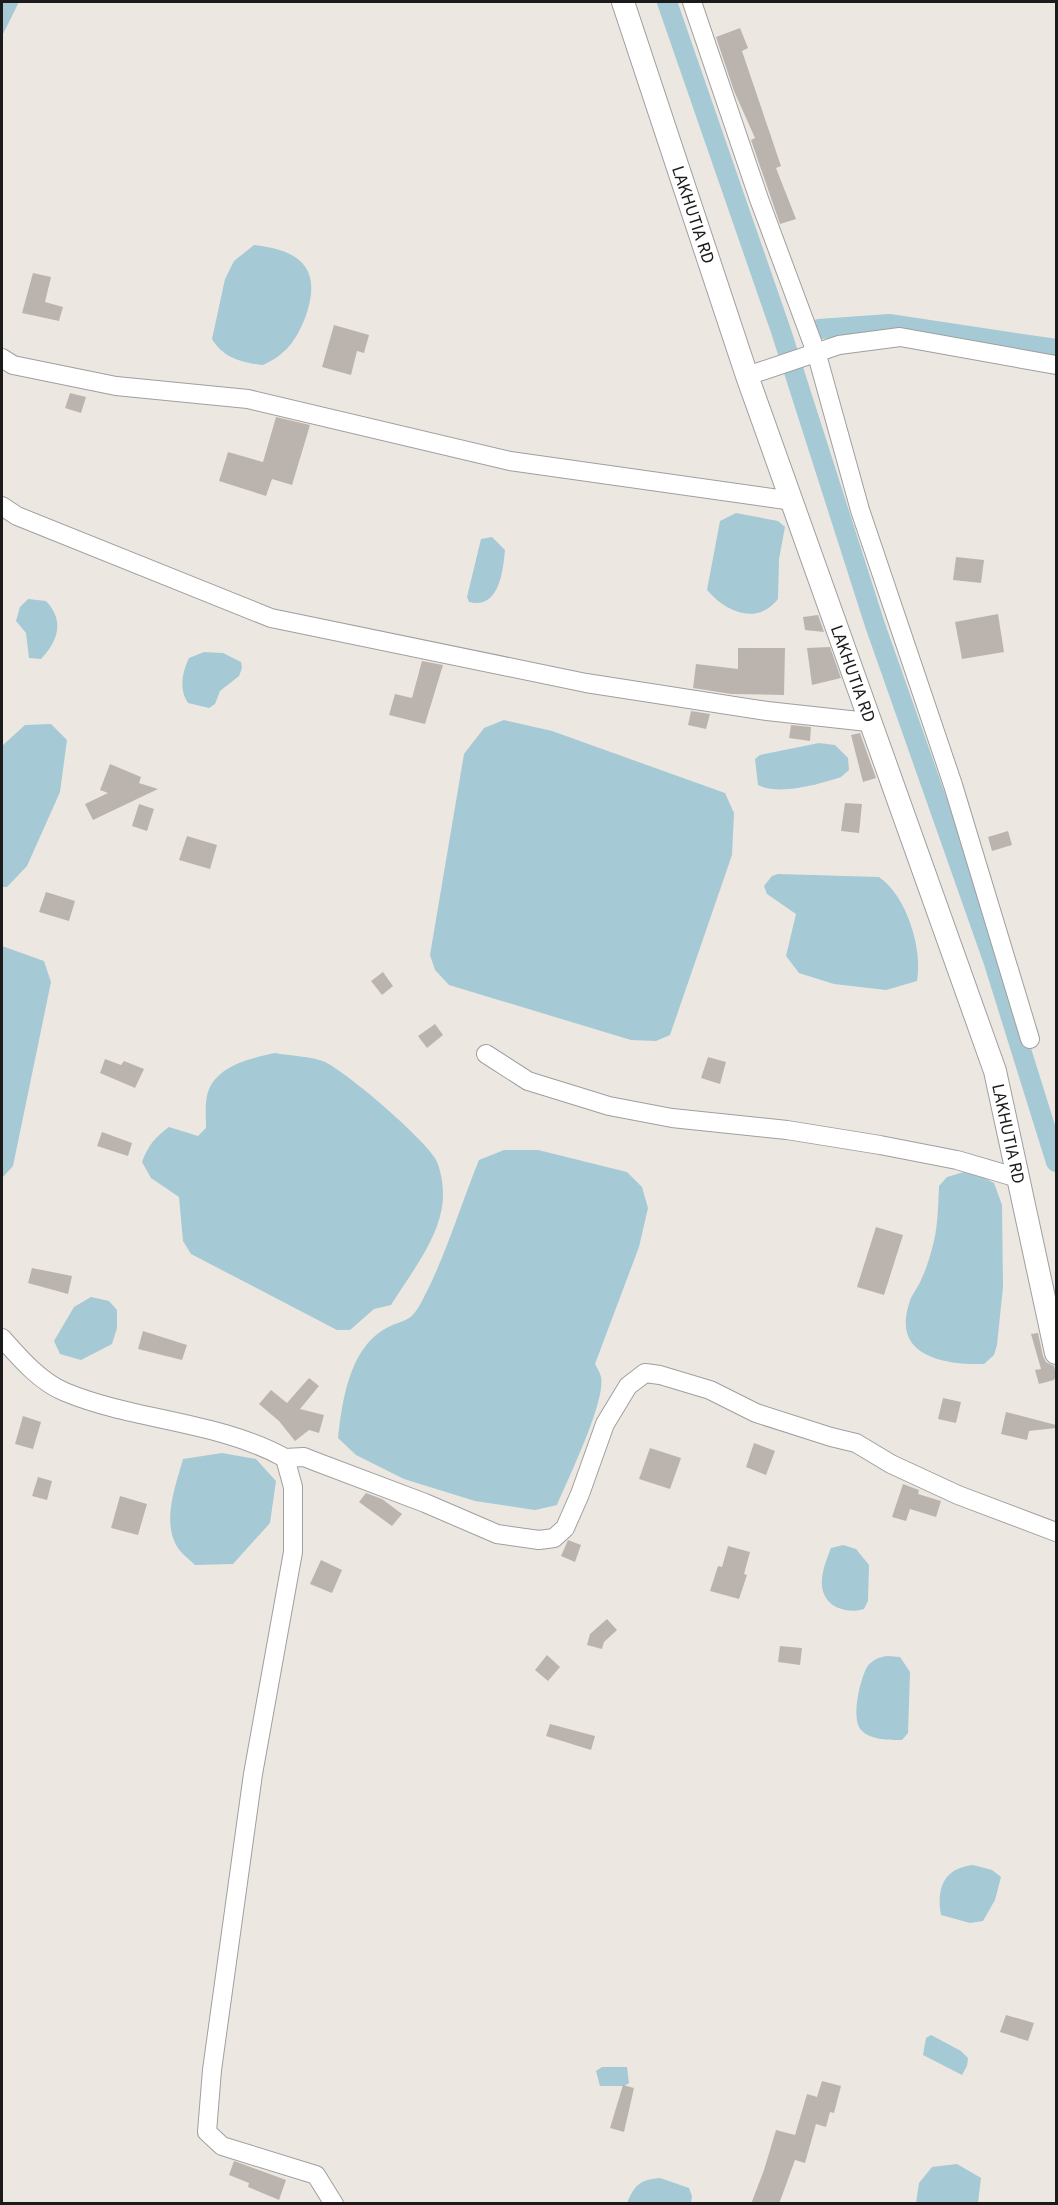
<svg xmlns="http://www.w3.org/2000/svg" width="1058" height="2205" font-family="'Source Sans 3',sans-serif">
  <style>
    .water { fill: #a5c9d5 }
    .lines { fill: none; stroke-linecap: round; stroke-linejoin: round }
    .canal { stroke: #a5c9d5; stroke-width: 20 }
    .building { fill: #bbb4ae }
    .minor-casing { stroke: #9f9f9f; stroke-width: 20 }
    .tertiary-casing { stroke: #9f9f9f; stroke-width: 24 }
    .minor { stroke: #fff; stroke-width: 18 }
    .tertiary { stroke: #fff; stroke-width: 22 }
    .labels { text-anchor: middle; stroke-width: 4.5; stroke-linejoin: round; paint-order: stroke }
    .street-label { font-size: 18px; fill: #1b1b1b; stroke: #fff }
  </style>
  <rect width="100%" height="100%" fill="#ece8e1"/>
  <!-- water -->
  <g class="water">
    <path d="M2,2H19L2,36Z"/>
    <path d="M254,245C301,250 323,269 305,318C296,341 285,355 263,365C243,363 223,358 212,339L225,279L234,261Z"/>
    <path d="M736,513L778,521L785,527L779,559L778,599C757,626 726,612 707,590L720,521Z"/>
    <path d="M492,537L505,550C503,571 499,610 469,602L467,597L481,539Z"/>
    <path d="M28,599L46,601C65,621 58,641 41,659L29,658L26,633L16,621L20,607Z"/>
    <path d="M204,652L223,653L241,662L242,668L239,676L220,691L215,704L209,708L188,703C179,689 182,673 189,658Z"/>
    <path d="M504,720L552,731L725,793L734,813L732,855L670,1035L656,1041L631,1040L449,985L435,970L430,955L464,754L484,728Z"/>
    <path d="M51,724L67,740L60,792L27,866L7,887H2V746L25,725Z"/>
    <path d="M819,743L835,745L848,758L849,770L841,777C820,784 778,796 758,785L755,759L760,755Z"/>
    <path d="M778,874L879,877C907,896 923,950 917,981L886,990L834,984L799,973L786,956L796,914L767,894L764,886L772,876Z"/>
    <path d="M2,946L44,961L51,982L13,1166L2,1178Z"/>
    <path d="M275,1053C290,1056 311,1056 325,1062C349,1074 421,1136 435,1158C443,1172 445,1197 441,1212C434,1245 409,1276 391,1305L374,1309L350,1330H337L191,1254L183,1241L179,1197L151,1178L142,1162C148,1146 155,1137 169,1127L198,1136L206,1128C206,1115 204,1099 210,1087C222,1064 253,1058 275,1053Z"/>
    <path d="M504,1150H538L627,1172L642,1187L648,1208L639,1247L595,1364C597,1368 600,1372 601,1377C606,1401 568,1479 557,1505L535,1510L475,1501L404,1479L356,1455L338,1438C342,1402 349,1351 383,1330C405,1317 410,1326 424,1297C446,1255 461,1204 479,1160Z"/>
    <path d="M964,1172L979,1175L994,1183L1002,1205L1003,1287L997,1345L994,1355L984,1364C944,1365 892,1356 909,1304C911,1295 918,1288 921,1280C926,1270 929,1259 932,1249C938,1228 938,1208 939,1186L947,1177Z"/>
    <path d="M91,1297L109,1301L117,1310V1328L112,1344L81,1360L60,1354L54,1341L74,1307Z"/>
    <path d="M222,1453L256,1459L276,1481L270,1523L233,1564L195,1565C190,1560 182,1554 178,1548C161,1522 176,1485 183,1459Z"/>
    <path d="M843,1545L856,1549L869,1565L868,1601L864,1609C854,1612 845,1611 836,1607C813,1594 823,1568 831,1548Z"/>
    <path d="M887,1656L900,1657L910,1672L908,1733L902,1740C890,1740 871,1740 862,1731C850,1720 860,1680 867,1667C872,1660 879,1657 887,1656Z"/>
    <path d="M973,1865L992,1870L1001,1877L995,1900L983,1921L970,1923L941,1915C936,1888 944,1868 973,1865Z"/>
    <path d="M931,2035L961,2051L968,2058L967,2066L962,2075L923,2055L926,2038Z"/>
    <path d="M602,2067H627L629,2083L624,2086H600L596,2071Z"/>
    <path d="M957,2164L981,2178L978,2203H916L919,2183L932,2167Z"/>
    <path d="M660,2178L689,2188L692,2196L691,2203H627C635,2184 640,2180 660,2178Z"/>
  </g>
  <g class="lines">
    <!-- canal -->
    <g class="canal">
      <path d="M667,2L781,331L875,625L994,963L1056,1162"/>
      <path d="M819,329L889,324L1056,349"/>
    </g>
  </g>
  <!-- building -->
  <g class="building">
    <path d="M740,28L748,48L742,51L781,166L776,168L796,219L780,224L751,140L755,138L734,91L716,37Z"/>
    <path d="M33,273L51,277L45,302L63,307L59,321L22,313Z"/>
    <path d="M334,325L369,335L364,353L357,351L351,375L322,367Z"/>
    <path d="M70,393L86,397L81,413L65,408Z"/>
    <path d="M276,417L310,425L292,485L272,479L266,496L219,481L228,452L263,462Z"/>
    <path d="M956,557L984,560L981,583L953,580Z"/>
    <path d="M998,614L1004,652L962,659L955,622Z"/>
    <path d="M818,615L824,632L805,630L803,617Z"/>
    <path d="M830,647L841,678L812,685L807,648Z"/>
    <path d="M738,648H785L784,695L731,694L693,688L696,664L738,669Z"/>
    <path d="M422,661L443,665L425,724L389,715L395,694L412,698Z"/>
    <path d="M691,711L710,714L706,729L688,725Z"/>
    <path d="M791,725L811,727L810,741L789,738Z"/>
    <path d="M860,733L876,778L863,782L851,735Z"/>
    <path d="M110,764L141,777L139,783L158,789L93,820L85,804L108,793L100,790Z"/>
    <path d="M845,803L862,804L859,833L841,831Z"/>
    <path d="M139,804L154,809L147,831L132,826Z"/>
    <path d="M1008,831L1012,845L992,851L988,837Z"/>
    <path d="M187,836L217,845L210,869L179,860Z"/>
    <path d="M46,892L75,901L69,921L39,912Z"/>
    <path d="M383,972L393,986L382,995L371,981Z"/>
    <path d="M435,1024L443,1035L427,1048L418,1036Z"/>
    <path d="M708,1057L726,1062L720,1084L701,1078Z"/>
    <path d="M105,1059L121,1065L124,1061L144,1069L135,1088L100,1073Z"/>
    <path d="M102,1132L132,1143L128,1156L97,1146Z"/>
    <path d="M876,1227L903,1235L884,1295L857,1287Z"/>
    <path d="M32,1268L72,1276L68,1294L28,1283Z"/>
    <path d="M143,1331L187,1345L182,1360L138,1349Z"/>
    <path d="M1038,1333L1043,1356L1046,1362L1054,1366L1056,1375L1054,1380L1039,1384L1035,1370L1041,1369L1031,1334Z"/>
    <path d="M309,1378L319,1386L300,1409L324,1415L319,1433L309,1430L295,1441L279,1421L259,1404L271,1390L287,1403Z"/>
    <path d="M943,1398L961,1402L956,1423L938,1419Z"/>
    <path d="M1006,1412L1056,1425V1428L1029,1431L1027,1440L1001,1434Z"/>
    <path d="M23,1416L41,1422L33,1449L15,1444Z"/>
    <path d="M754,1443L775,1451L766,1475L746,1467Z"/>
    <path d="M650,1448L681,1458L670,1489L639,1479Z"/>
    <path d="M38,1477L52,1481L47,1500L32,1496Z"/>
    <path d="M903,1484L919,1490L918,1494L941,1501L936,1517L910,1509L906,1521L892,1517Z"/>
    <path d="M366,1493L382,1499L402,1514L392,1526L359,1502Z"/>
    <path d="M120,1496L147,1504L138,1535L111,1528Z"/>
    <path d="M568,1540L581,1545L575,1562L561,1556Z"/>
    <path d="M728,1546L750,1552L744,1574L747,1575L739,1599L710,1591L718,1566L722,1567Z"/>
    <path d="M321,1560L342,1570L332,1593L310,1584Z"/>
    <path d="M607,1619L617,1630L604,1642L602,1649L587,1645L590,1634Z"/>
    <path d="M780,1646L802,1648L800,1665L778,1662Z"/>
    <path d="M547,1655L560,1667L548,1681L535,1670Z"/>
    <path d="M550,1724L595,1736L591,1750L546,1736Z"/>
    <path d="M1006,2015L1034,2023L1028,2041L1000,2032Z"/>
    <path d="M822,2081L841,2086L834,2113L830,2112L826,2127L816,2124L805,2163L795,2160L779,2204H751L764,2170L776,2130L795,2135L807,2094L817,2097Z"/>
    <path d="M623,2085L634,2088L624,2132L610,2128Z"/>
    <path d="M234,2161L286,2180L279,2200L248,2187L249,2183L229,2175Z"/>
  </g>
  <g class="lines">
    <!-- minor casing -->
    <g class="minor-casing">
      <g id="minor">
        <path d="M692,2L759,199L817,355L860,510L953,785L1030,1039"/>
        <path d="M2,358L13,365L116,386L248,399L510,461L793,501"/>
        <path d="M747,376L839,345L900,337L1056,365"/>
        <path d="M2,506L17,516L271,618L586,683L767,711L868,722"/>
        <path d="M486,1054L528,1081L609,1106L672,1118L787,1130L880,1145L957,1160L1018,1178"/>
        <path d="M2,1338C19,1357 40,1382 65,1392C135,1421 218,1421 285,1458L293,1487V1552L253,1774L212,2070L207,2132L222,2146L316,2175L334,2204"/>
        <path d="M285,1458L304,1457L314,1461L425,1503L497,1534L539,1540L554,1538L565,1528L580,1494L605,1424L628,1386L645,1373L660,1375L710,1390L756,1413L831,1437L856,1443L891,1464L958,1495L1056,1532"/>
      </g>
    </g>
    <!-- tertiary casing -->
    <g class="tertiary-casing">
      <g id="tertiary">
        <path id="s1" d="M623,2L747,376L995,1071L1056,1353"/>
      </g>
    </g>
    <!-- minor -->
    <use href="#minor" class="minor"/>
    <!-- tertiary -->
    <use href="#tertiary" class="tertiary"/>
  </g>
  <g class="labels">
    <!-- street labels -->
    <g class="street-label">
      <text dy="6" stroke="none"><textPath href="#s1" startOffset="224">LAKHUTIA RD</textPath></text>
      <text dy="6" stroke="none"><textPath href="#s1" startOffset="710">LAKHUTIA RD</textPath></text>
      <text dy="6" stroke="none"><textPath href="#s1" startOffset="1196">LAKHUTIA RD</textPath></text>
    </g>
  </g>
  <!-- border -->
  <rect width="1058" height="2205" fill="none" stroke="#1b1b1b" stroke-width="6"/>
</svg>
